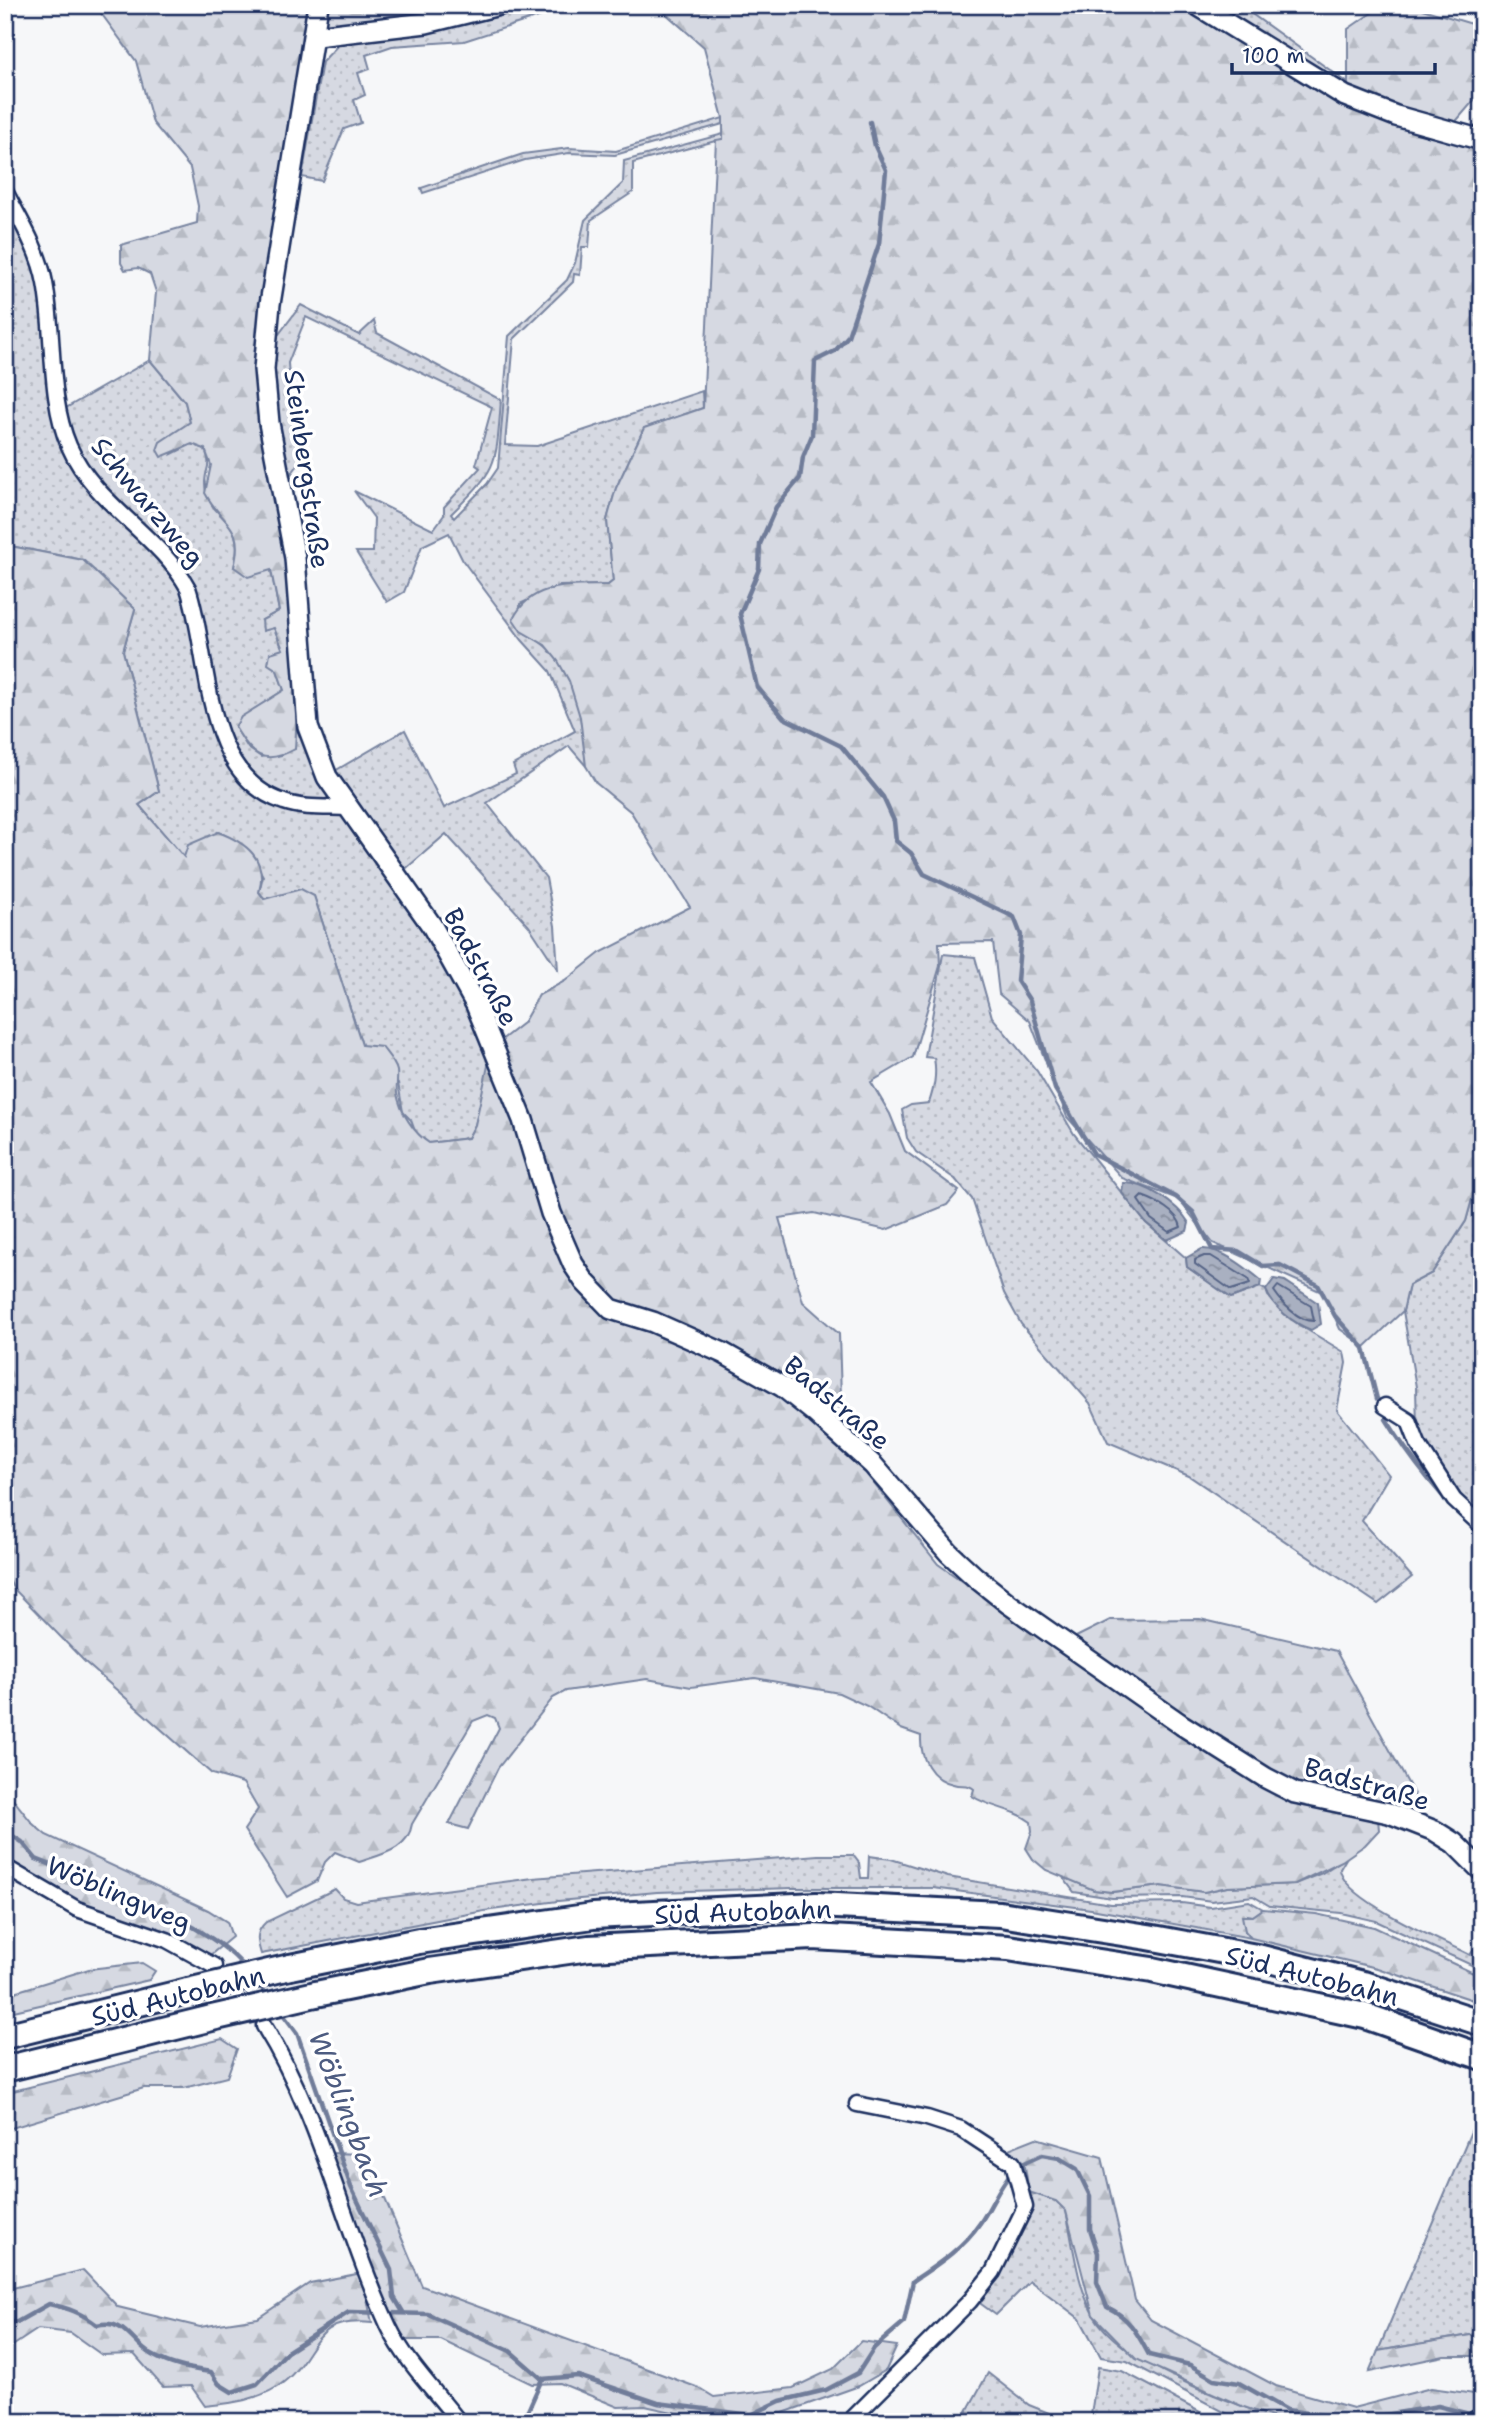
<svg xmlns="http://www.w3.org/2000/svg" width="1487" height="2427" font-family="'Shantell Sans',sans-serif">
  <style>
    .grass { fill: url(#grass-dots); stroke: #7884a0; stroke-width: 2 }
    .forest { fill: url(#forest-firs); stroke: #7884a0; stroke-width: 2 }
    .water { fill: url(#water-ripples); stroke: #707c99; stroke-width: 2 }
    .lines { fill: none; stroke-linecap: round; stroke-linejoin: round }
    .shore { stroke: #546386; stroke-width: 2 }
    .stream { stroke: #707c99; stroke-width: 4.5 }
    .street-tunnel { stroke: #cacfda; stroke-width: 14; stroke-dasharray: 14 7; stroke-linecap: butt }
    .street-casing { stroke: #1b2f5e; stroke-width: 19 }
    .secondary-casing { stroke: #1b2f5e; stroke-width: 24 }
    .highway-casing { stroke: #1b2f5e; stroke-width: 30 }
    .street { stroke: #fff; stroke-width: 14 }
    .secondary { stroke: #fff; stroke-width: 19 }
    .highway { stroke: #fff; stroke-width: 24 }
    .highway-bridge-casing { stroke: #1b2f5e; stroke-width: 30; stroke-linecap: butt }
    .highway-bridge { stroke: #fff; stroke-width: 24 }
    .labels { text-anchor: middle; stroke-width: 7; stroke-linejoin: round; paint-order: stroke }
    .street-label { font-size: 26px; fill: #1b2f5e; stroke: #fff }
    .water-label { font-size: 28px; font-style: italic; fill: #4d5c81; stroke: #fff }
  </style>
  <defs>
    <pattern id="grass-dots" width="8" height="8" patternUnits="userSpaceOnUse" patternTransform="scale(1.75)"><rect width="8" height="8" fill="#d6d9e2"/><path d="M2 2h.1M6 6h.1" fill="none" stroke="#b7bbc4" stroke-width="1.8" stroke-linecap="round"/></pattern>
    <pattern id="forest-firs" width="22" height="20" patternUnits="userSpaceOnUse" patternTransform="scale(1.75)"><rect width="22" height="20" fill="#d6d9e2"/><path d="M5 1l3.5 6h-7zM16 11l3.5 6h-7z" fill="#b7bbc4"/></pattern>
    <pattern id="water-ripples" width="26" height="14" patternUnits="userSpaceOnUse" patternTransform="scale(1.75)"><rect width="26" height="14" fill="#a9b0c1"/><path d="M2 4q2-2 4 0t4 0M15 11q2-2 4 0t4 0" fill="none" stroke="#8990a0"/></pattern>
  </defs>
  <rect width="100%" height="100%" fill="#f6f7f9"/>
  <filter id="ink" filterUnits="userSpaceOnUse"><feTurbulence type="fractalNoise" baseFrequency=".0143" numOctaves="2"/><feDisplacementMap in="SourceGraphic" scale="14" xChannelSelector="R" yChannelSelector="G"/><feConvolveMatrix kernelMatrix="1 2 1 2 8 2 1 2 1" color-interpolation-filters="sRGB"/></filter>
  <g filter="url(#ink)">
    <!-- grass -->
    <g class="grass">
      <path d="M515,5H575L464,41L392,46L366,55L370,69L358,73L365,95L354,100L361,123L344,129L322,181L302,177L322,62L340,43L482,16Z"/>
      <path d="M1210,5L1242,7L1348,83V91Z"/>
      <path d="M723,118V124L615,155L569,153L525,160L423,193L421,188L523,154L569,148L616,151Z"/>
      <path d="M723,134V139L633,163V192L591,220L589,247H582L580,275L574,274L573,282L514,339L505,445L537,446L702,391L703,408L644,428L616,488L607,520L613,581L608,585L559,586L520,604L521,631C528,635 537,639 544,645C578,671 583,727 586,766L569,746L487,803L546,878L555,926L558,970L529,926L446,834L402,872L333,772L405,730L444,808L516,774L513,765L575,731L550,671L522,640L463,561L449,533L422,546L404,592L387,602L356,552H373L374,518L354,491L433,530L444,515V507L480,468L476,465L492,407L306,317L288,363L293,435L301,461L288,478L271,384L273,334H279L301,305L359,335L374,321L377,333L501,400C496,466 499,467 451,514L454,518L487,484L498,468L509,336L567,280L575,263L585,220L623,183L624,161Z"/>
      <path d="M12,210L37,266L66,446L180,579L213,722L264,796L342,812L427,929L492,1057L475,1125L468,1138L429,1143L416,1134L411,1120L403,1112L398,1083L362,1045L314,896L265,899L259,892L263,876C251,854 241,841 218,832L184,858L139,805L159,791L123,651L135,609L83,560L5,545V214Z"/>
      <path d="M150,360L185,402L190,422L183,429L172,454L192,444L205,449C212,469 206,465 205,482C205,522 248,513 234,567L271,570L279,611L262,620L274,628L283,650L277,670L284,690L250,712L235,727L248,748L261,757L295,749L297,712H300L330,795L326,799L305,801L285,797L251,775L237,756L221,720L198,602L80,455L74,443L66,408Z"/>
      <path d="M943,954L975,957L992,1017L1037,1071L1074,1134L1146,1223L1186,1258L1187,1267L1231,1298L1260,1287L1266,1290L1268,1296L1299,1325L1344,1352L1346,1363L1337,1410L1389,1475L1362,1521L1412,1577L1378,1604L1189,1476L1108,1442L1090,1403L1021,1324L1004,1293L972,1199L955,1179L916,1152L907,1138L902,1110L911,1105L929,1103C934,1088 937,1075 934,1058L925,1057Z"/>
      <path d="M1482,1175V1516L1457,1495L1417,1429L1416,1387L1403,1311L1409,1285L1432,1273L1466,1221L1477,1181Z"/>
      <path d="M818,1855H853L859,1863L861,1878H868L869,1856L891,1859L948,1877L1111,1904L1182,1903L1211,1907L1249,1901L1263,1909L1253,1916L1247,1915L1245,1931L1251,1938L1091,1909L933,1888H792L657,1892L558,1901L484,1911L261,1954C257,1941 255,1932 266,1922L335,1889L343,1898L356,1902L533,1878Z"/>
      <path d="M1347,1857L1340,1869C1342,1899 1441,1940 1470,1955L1475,1948L1482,1953V1970L1376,1921L1341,1913L1270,1906L1253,1896L1212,1901L1182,1897L1112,1898L1074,1892L1062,1876L1094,1890L1112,1892L1161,1886L1204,1892L1227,1887L1295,1884L1322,1873Z"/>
      <path d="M1475,2122L1482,2124V2333L1378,2351Z"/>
      <path d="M1029,2192L1056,2201L1066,2211C1073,2243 1077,2285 1093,2314C1120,2364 1234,2404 1287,2422H1243L1127,2361L1101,2357L1080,2319L1030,2281L996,2315L981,2304L980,2296L1026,2220Z"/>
      <path d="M1098,2367L1122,2371L1219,2422H1090Z"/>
      <path d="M988,2373L1029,2405L1059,2417L1061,2422H961Z"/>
    </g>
    <!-- forest -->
    <g class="forest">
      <path d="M95,5H316L264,303L300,712H297L295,749C263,767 251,754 235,727L241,717L284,690L277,670L268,664L270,653L283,649L274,628L263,631L262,620L279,611L271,570L248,577L234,567C245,524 223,526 205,493L211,465L205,449L192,444L161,457L157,450L160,442L190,422L185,402L150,360L156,292L150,274L138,268L125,270L121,263V245L197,223L198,206L190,168L153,123L136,61Z"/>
      <path d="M323,5H463L464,9L316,36Z"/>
      <path d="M656,5H1186L1297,75L1482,145V1175L1477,1181L1466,1221L1432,1273L1409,1285L1403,1311L1365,1347L1340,1329L1324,1293L1213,1243L1178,1199L1122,1178L1067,1117L1030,1021L999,994L993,942L939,943L940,966L913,1057L871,1082L890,1114L905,1151L959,1191L947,1205L886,1230L814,1213L779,1218L803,1302L839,1334L841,1397L867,1475L938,1564L1056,1647L1110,1620L1200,1619L1336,1651L1421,1807L1378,1819L1379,1830L1365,1845L1342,1861L1295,1884L1227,1887L1204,1892L1161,1886L1112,1892L1094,1890L1046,1870L1033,1859L1026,1848L1032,1831L1031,1822C1013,1808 990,1808 972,1796L974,1789C967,1783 961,1787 953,1784C930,1779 920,1757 921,1736L901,1729L867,1706L839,1693L755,1678L691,1687L647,1679L566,1691L553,1698L498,1768L468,1829L449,1824L499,1728L495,1718L488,1715L473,1721L412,1824C408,1850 382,1854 359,1862L335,1852L325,1862L317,1881L287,1897L244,1830L258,1809L243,1783L212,1774L85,1662L13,1588L5,1573V545L83,560L135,609L123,651L159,791L139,805L184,857L188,845L218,832C247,843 268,859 259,892L264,899L301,889L314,896L362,1045L382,1047C387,1054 395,1062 397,1071C398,1078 396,1086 397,1093C400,1112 414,1133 429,1143L468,1138L475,1125L489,1061L500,1041L523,1023L539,995L565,981L600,953L690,907L631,812L596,783L586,766L580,717L569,681L558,661L545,645L521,631L513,619C532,581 571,586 608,585L613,581L607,520L616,488L644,428L703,408L716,140L723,139V118L704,47Z"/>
      <path d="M1383,5H1409L1482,27V91L1452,126L1348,91V29Z"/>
      <path d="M5,1789L33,1824L46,1835L208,1910L227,1922L232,1937L209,1956L79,1904L5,1860Z"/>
      <path d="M1263,1909L1316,1914L1374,1927L1482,1977V2003L1377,1968L1251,1938L1245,1931L1242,1916H1253Z"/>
      <path d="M142,1963L155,1971L149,1980L5,2013V1995L89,1969Z"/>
      <path d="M222,2039L237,2049L227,2077L184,2088H144L5,2130V2093Z"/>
      <path d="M1036,2138L1102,2157L1135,2300L1151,2320L1276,2386L1353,2408L1431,2388L1482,2395V2404L1456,2422H1287L1244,2407L1136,2359L1093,2315L1066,2211L1056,2201L1029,2192L1025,2167L1006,2150Z"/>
      <path d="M329,2153L366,2154L422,2286L699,2388L714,2397L793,2388L833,2369L861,2341L897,2346L886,2370L859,2386L783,2413L743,2420H709L645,2406L618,2407L560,2383L532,2384L441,2340H404L393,2325Z"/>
      <path d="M83,2270L118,2307L200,2327L258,2318L310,2283L362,2273L372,2323C306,2316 320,2359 277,2387C254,2401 231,2403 205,2406L191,2386L163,2387L134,2354L102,2355L71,2333L38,2329L5,2351V2290Z"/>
      <path d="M1482,2333V2356H1444L1369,2372L1378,2351Z"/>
    </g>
    <!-- water -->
    <g class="water">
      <path d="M1123,1183C1146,1182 1178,1205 1189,1223L1187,1231L1167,1240L1146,1223L1122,1193Z"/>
      <path d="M1202,1249C1222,1248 1246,1268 1261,1280L1260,1287L1231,1298L1187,1267L1186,1258Z"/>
      <path d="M1274,1279L1285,1281L1318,1303L1321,1324L1311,1330C1293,1323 1273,1308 1266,1290Z"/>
    </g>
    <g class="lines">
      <!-- shore -->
      <g class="shore">
        <path d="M1142,1196C1156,1201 1178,1212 1181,1227L1169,1232L1151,1219L1138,1200Z"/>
        <path d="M1204,1256H1211L1248,1279L1250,1284L1231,1290L1195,1264V1260Z"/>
        <path d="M1278,1286L1311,1306L1314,1321C1299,1322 1282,1303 1274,1291Z"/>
      </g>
      <!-- stream -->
      <g class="stream">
        <path d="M870,122L875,146L886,170L879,244L848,336L835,351L815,361L812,435L803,457L800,478L776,507L760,544L759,569L740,614L757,687L784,718L841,746L883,797L894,821L896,841L911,853L924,874L1014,917L1021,935L1017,981L1030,1001L1055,1089L1094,1154L1176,1197L1193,1212L1212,1249L1238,1251L1263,1266L1280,1265L1318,1285L1335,1316L1364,1348L1377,1399"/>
        <path d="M1386,1419C1413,1463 1444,1501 1482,1536"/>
        <path d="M5,1831L22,1842L36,1859C96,1883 209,1920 247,1970"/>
        <path d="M257,1982L269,1997"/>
        <path d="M279,2009L297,2033L351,2187L391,2270L394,2297L403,2312"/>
        <path d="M1018,2166L1042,2155L1059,2158L1077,2169L1090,2196V2229L1098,2253L1097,2282L1107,2307C1130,2318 1137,2333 1149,2355L1190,2365L1214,2379L1239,2383L1287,2410L1356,2420L1438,2406L1473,2415"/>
        <path d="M5,2323L17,2322L49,2304C68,2308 82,2313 97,2325C126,2318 131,2344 152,2355C172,2366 189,2369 211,2372L219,2384L232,2392L257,2384L287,2352L349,2312L428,2314L510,2351L542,2379L578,2376L658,2403L751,2415L780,2401L826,2390L858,2373L874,2348L904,2322L913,2281C938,2264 963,2248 980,2223C992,2206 998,2188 1012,2172"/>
        <path d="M523,2422L542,2379"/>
      </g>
      <!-- street-tunnel -->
      <path class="street-tunnel" d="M228,1980L264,2026"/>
      <!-- street casing -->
      <g class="street-casing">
        <g id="street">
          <path d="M5,191C20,220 39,250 45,283C55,336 48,397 69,446C94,504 159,535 188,588C211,656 201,775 284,802C304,809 327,807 348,808"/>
          <path d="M1385,1406L1409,1421L1418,1444L1454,1500L1482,1526"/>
          <path d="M5,1867L77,1909L167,1940L214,1966"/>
          <path d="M264,2026C322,2119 343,2228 389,2327C405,2361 436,2392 459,2422"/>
          <path d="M849,2422L970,2301L993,2272L1025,2207L1013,2163L961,2129L927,2118L857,2104"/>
        </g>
      </g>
      <!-- secondary casing -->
      <g class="secondary-casing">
        <g id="secondary">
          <path d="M318,5L270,304L264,369L269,423L295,558L308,727L327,777L432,926L476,1005L523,1120L551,1213L573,1264L585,1282L611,1309L653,1322L723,1353L783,1387L813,1411L873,1465L949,1553L975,1577L1009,1604L1182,1725L1266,1778L1295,1793L1389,1813L1435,1831L1454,1843L1482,1871"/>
          <path d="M1197,5L1345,96L1396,116L1482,140"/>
          <path d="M316,36L426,23L499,5"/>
          <path d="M1475,2422L1482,2418"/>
        </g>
      </g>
      <!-- highway casing -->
      <g class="highway-casing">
        <g id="highway">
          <path d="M290,1967L419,1941L593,1916L816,1905L1000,1914L1148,1937L1262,1958L1363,1984L1482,2023"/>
          <path d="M316,1994L430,1971L589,1948L813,1937L1008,1948L1152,1970L1365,2016L1482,2057"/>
          <path d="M5,2036L188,1991"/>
          <path d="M5,2069L212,2018"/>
        </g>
      </g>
      <!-- street -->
      <use href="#street" class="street"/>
      <!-- secondary -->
      <use href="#secondary" class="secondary"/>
      <!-- highway -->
      <use href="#highway" class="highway"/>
      <!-- highway-bridge casing -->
      <g class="highway-bridge-casing">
        <g id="highway-bridge">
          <path d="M188,1991L290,1967"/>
          <path d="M212,2018L316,1994"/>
        </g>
      </g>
      <!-- highway-bridge -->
      <use href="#highway-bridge" class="highway-bridge"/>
    </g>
  </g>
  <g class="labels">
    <!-- street labels -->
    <g class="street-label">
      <text transform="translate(307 469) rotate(82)" y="9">Steinbergstraße</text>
      <text transform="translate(148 502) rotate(50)" y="9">Schwarzweg</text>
      <text transform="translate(481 967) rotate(62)" y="9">Badstraße</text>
      <text transform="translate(837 1403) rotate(40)" y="9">Badstraße</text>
      <text transform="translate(1367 1784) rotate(16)" y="9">Badstraße</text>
      <text transform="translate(119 1894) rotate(23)" y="9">Wöblingweg</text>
      <text transform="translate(743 1912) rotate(-2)" y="9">Süd Autobahn</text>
      <text transform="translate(1312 1976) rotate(14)" y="9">Süd Autobahn</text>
      <text transform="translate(178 1996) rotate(-14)" y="9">Süd Autobahn</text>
    </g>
    <!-- water labels -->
    <g class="water-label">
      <text transform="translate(349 2114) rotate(69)" y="10">Wöblingbach</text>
    </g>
  </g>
  <!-- margin -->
  <rect width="1487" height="2427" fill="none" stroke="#fff" stroke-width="28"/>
  <rect x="14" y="14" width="1459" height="2399" fill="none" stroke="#1b2f5e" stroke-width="2.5" filter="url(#ink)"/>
  <!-- scale -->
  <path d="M1232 63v10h203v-10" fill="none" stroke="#1b2f5e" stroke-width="3.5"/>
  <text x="1242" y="63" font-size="21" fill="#1b2f5e" stroke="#ffffff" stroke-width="5" paint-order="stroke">100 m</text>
</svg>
